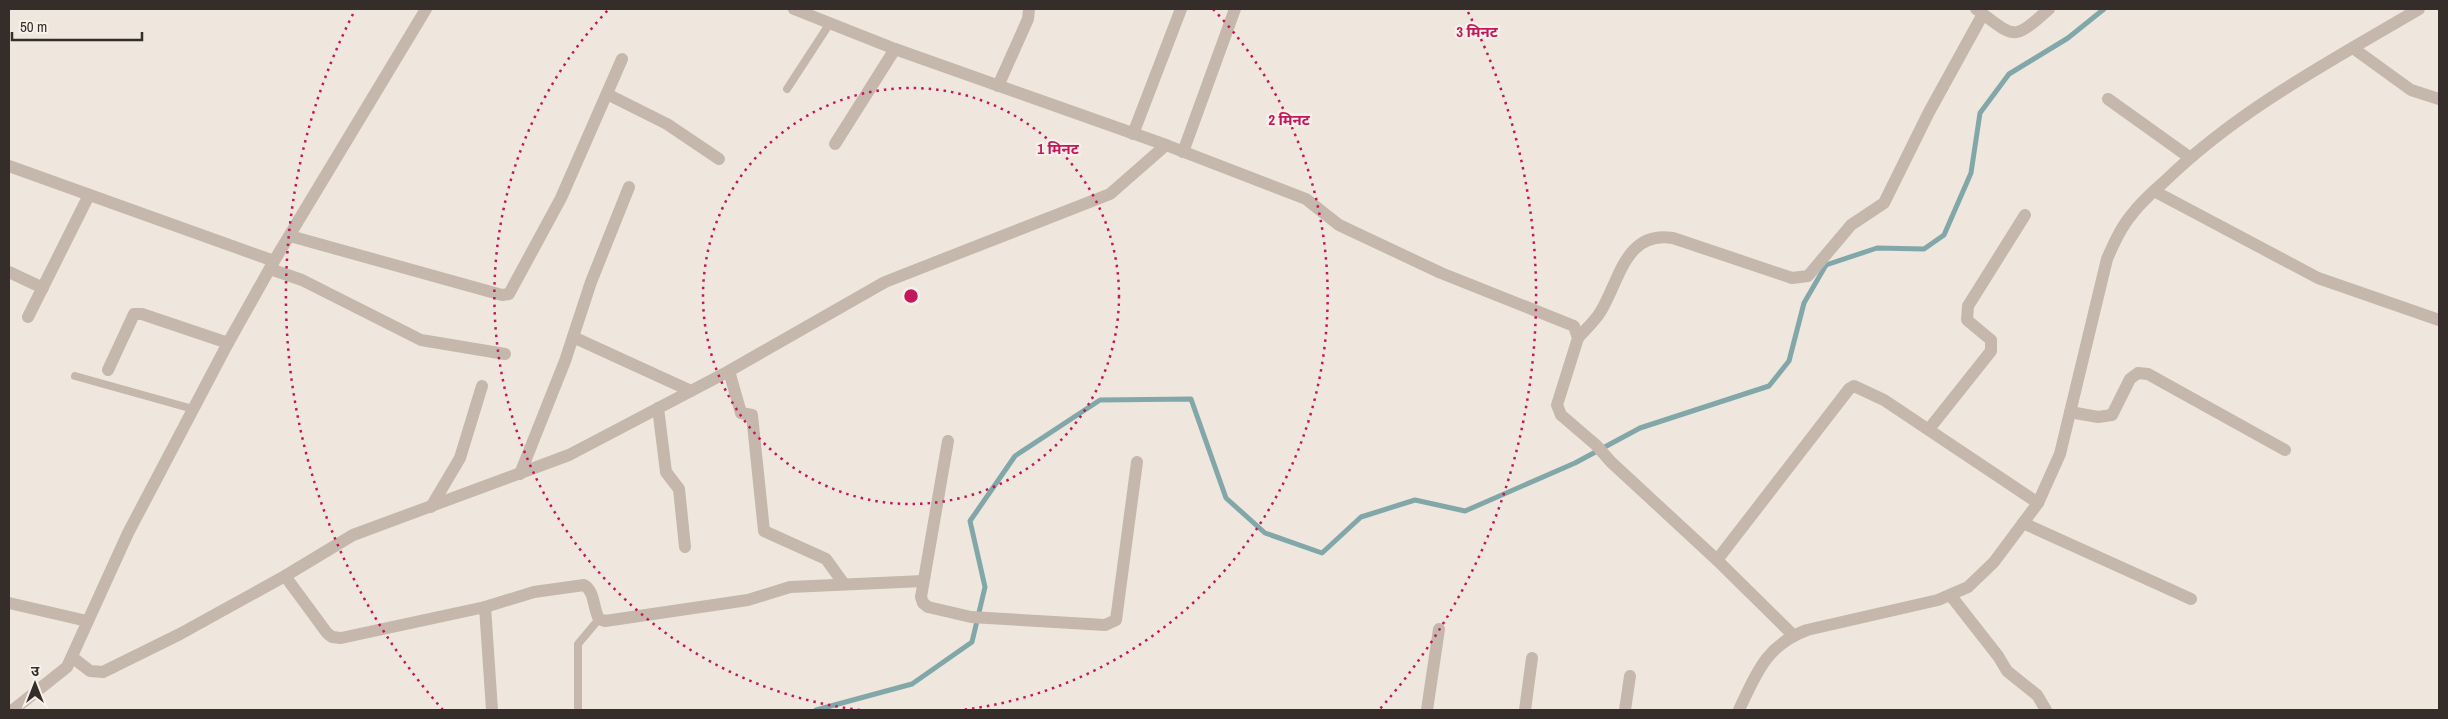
<svg xmlns="http://www.w3.org/2000/svg" width="2448" height="719" font-family="'Archivo Narrow','Noto Sans Devanagari',sans-serif">
  <style>
    .lines { fill: none; stroke-linecap: round; stroke-linejoin: round }
    .stream { stroke: #81a7a8; stroke-width: 5 }
    .service { stroke: #c6b7ac; stroke-width: 8 }
    .minor { stroke: #c6b7ac; stroke-width: 12 }
    .ring { fill: none; stroke: #c2185b; stroke-width: 2.5; stroke-dasharray: 2.5 5 }
    .centre { fill: #c2185b; stroke: #f7f1ea; stroke-width: 2.5 }
    .ring-label { font-size: 15px; text-anchor: middle; font-weight: bold; fill: #c2185b; stroke: #f7f1ea; stroke-width: 4.5; stroke-linejoin: round; paint-order: stroke }
  </style>
  <rect width="100%" height="100%" fill="#efe7de"/>
  <g class="lines">
    <!-- stream -->
    <path class="stream" d="M816,710L912,684L972,642L985,587L970,521L1015,456L1100,400L1191,399L1226,498L1265,533L1322,553L1361,517L1415,500L1465,511L1575,463L1640,428L1769,386L1789,361L1804,303L1826,265L1877,248L1924,249L1944,235L1971,173L1980,113L2009,74L2068,38L2104,9"/>
    <!-- service -->
    <g class="service">
      <path d="M787,89L830,23"/>
      <path d="M75,376L193,409"/>
      <path d="M578,710V644L599,619"/>
    </g>
    <!-- minor -->
    <g class="minor">
      <path d="M794,9L895,49L1166,145L1306,199L1339,225L1441,273L1574,326L1578,338L1557,405L1561,415L1596,445L1611,462L1717,560L1793,635"/>
      <path d="M1976,9C2015,37 2011,43 2049,9"/>
      <path d="M2353,48L2411,90L2439,99"/>
      <path d="M998,86L1028,19L1029,9"/>
      <path d="M607,94L667,124L719,159"/>
      <path d="M2108,99L2189,157"/>
      <path d="M1133,134L1181,9"/>
      <path d="M835,144L895,49"/>
      <path d="M1183,152L1235,9"/>
      <path d="M9,166L274,261"/>
      <path d="M2154,191L2318,278L2439,320"/>
      <path d="M290,236L502,295L509,294L561,198L622,59"/>
      <path d="M270,269L302,280L421,340L505,354"/>
      <path d="M9,272L43,288"/>
      <path d="M28,317L89,195"/>
      <path d="M573,337L691,391"/>
      <path d="M1578,338C1586,329 1595,321 1601,311C1620,279 1626,230 1673,238L1792,278L1808,276L1851,225L1884,203L1929,112L1983,14"/>
      <path d="M108,370L134,314H142L228,343"/>
      <path d="M729,371L741,413L752,415L764,531L826,559L844,584"/>
      <path d="M658,408L666,472L679,489L685,547"/>
      <path d="M2070,412L2098,417L2112,415L2130,379L2138,373L2148,374L2285,450"/>
      <path d="M1929,429L1991,351V340L1967,320L1968,306L2025,215"/>
      <path d="M948,441L921,597L923,603L928,607L971,617L1105,625L1116,620L1137,462"/>
      <path d="M520,474L565,361L591,282L629,187"/>
      <path d="M431,507L460,458L482,386"/>
      <path d="M2023,523L2191,599"/>
      <path d="M1717,560L1849,389L1854,386L1884,400L2038,503"/>
      <path d="M285,576L327,633L332,637L341,638L485,607L534,592L584,585C595,591 593,609 599,619L605,621L748,600L790,587L923,581"/>
      <path d="M1951,596L1998,656L2007,671L2037,695L2046,710"/>
      <path d="M9,603L87,621"/>
      <path d="M485,607L492,710"/>
      <path d="M72,657L90,671L103,672L180,634L285,576L353,535L569,455L729,371L885,282L1110,194L1166,145"/>
      <path d="M13,710L67,667L128,533L228,343L274,261L426,9"/>
      <path d="M1427,710L1439,629"/>
      <path d="M1525,710L1532,658"/>
      <path d="M1625,710L1630,676"/>
      <path d="M1739,710C1756,674 1766,645 1807,630L1938,600L1968,587L1994,562L2038,503L2060,454L2107,259C2114,243 2121,227 2133,213C2142,201 2154,191 2165,181C2239,109 2331,61 2419,9"/>
    </g>
  </g>
  <!-- distance rings -->
  <g class="ring">
    <circle cx="911" cy="296" r="208"/>
    <path d="M860 710A417 417 0 0 1 609 9M1213 9A417 417 0 0 1 962 710"/>
    <path d="M443 710A625 625 0 0 1 354 12M1468 12A625 625 0 0 1 1379 710"/>
  </g>
  <circle cx="911" cy="296" r="8" class="centre"/>
  <g class="ring-label">
    <text x="1477" y="37">3 मिनट</text>
    <text x="1289" y="125">2 मिनट</text>
    <text x="1058" y="154">1 मिनट</text>
  </g>
  <!-- border -->
  <rect width="2448" height="719" fill="none" stroke="#352d2a" stroke-width="20"/>
  <!-- north arrow -->
  <g transform="translate(35 684)" stroke="#f7f1ea" stroke-width="4" paint-order="stroke">
  <path d="M0-4L9 19L0 12L-9 19Z" fill="#352d2a"/>
  <text y="-8" font-size="14" font-weight="bold" text-anchor="middle" fill="#352d2a">उ</text>
  </g>
  <!-- scale -->
  <path d="M12 32v8h130v-8" fill="none" stroke="#352d2a" stroke-width="2.5"/>
  <text x="20" y="32" font-size="15" fill="#352d2a" stroke="#f7f1ea" stroke-width="4" paint-order="stroke">50 m</text>
</svg>
